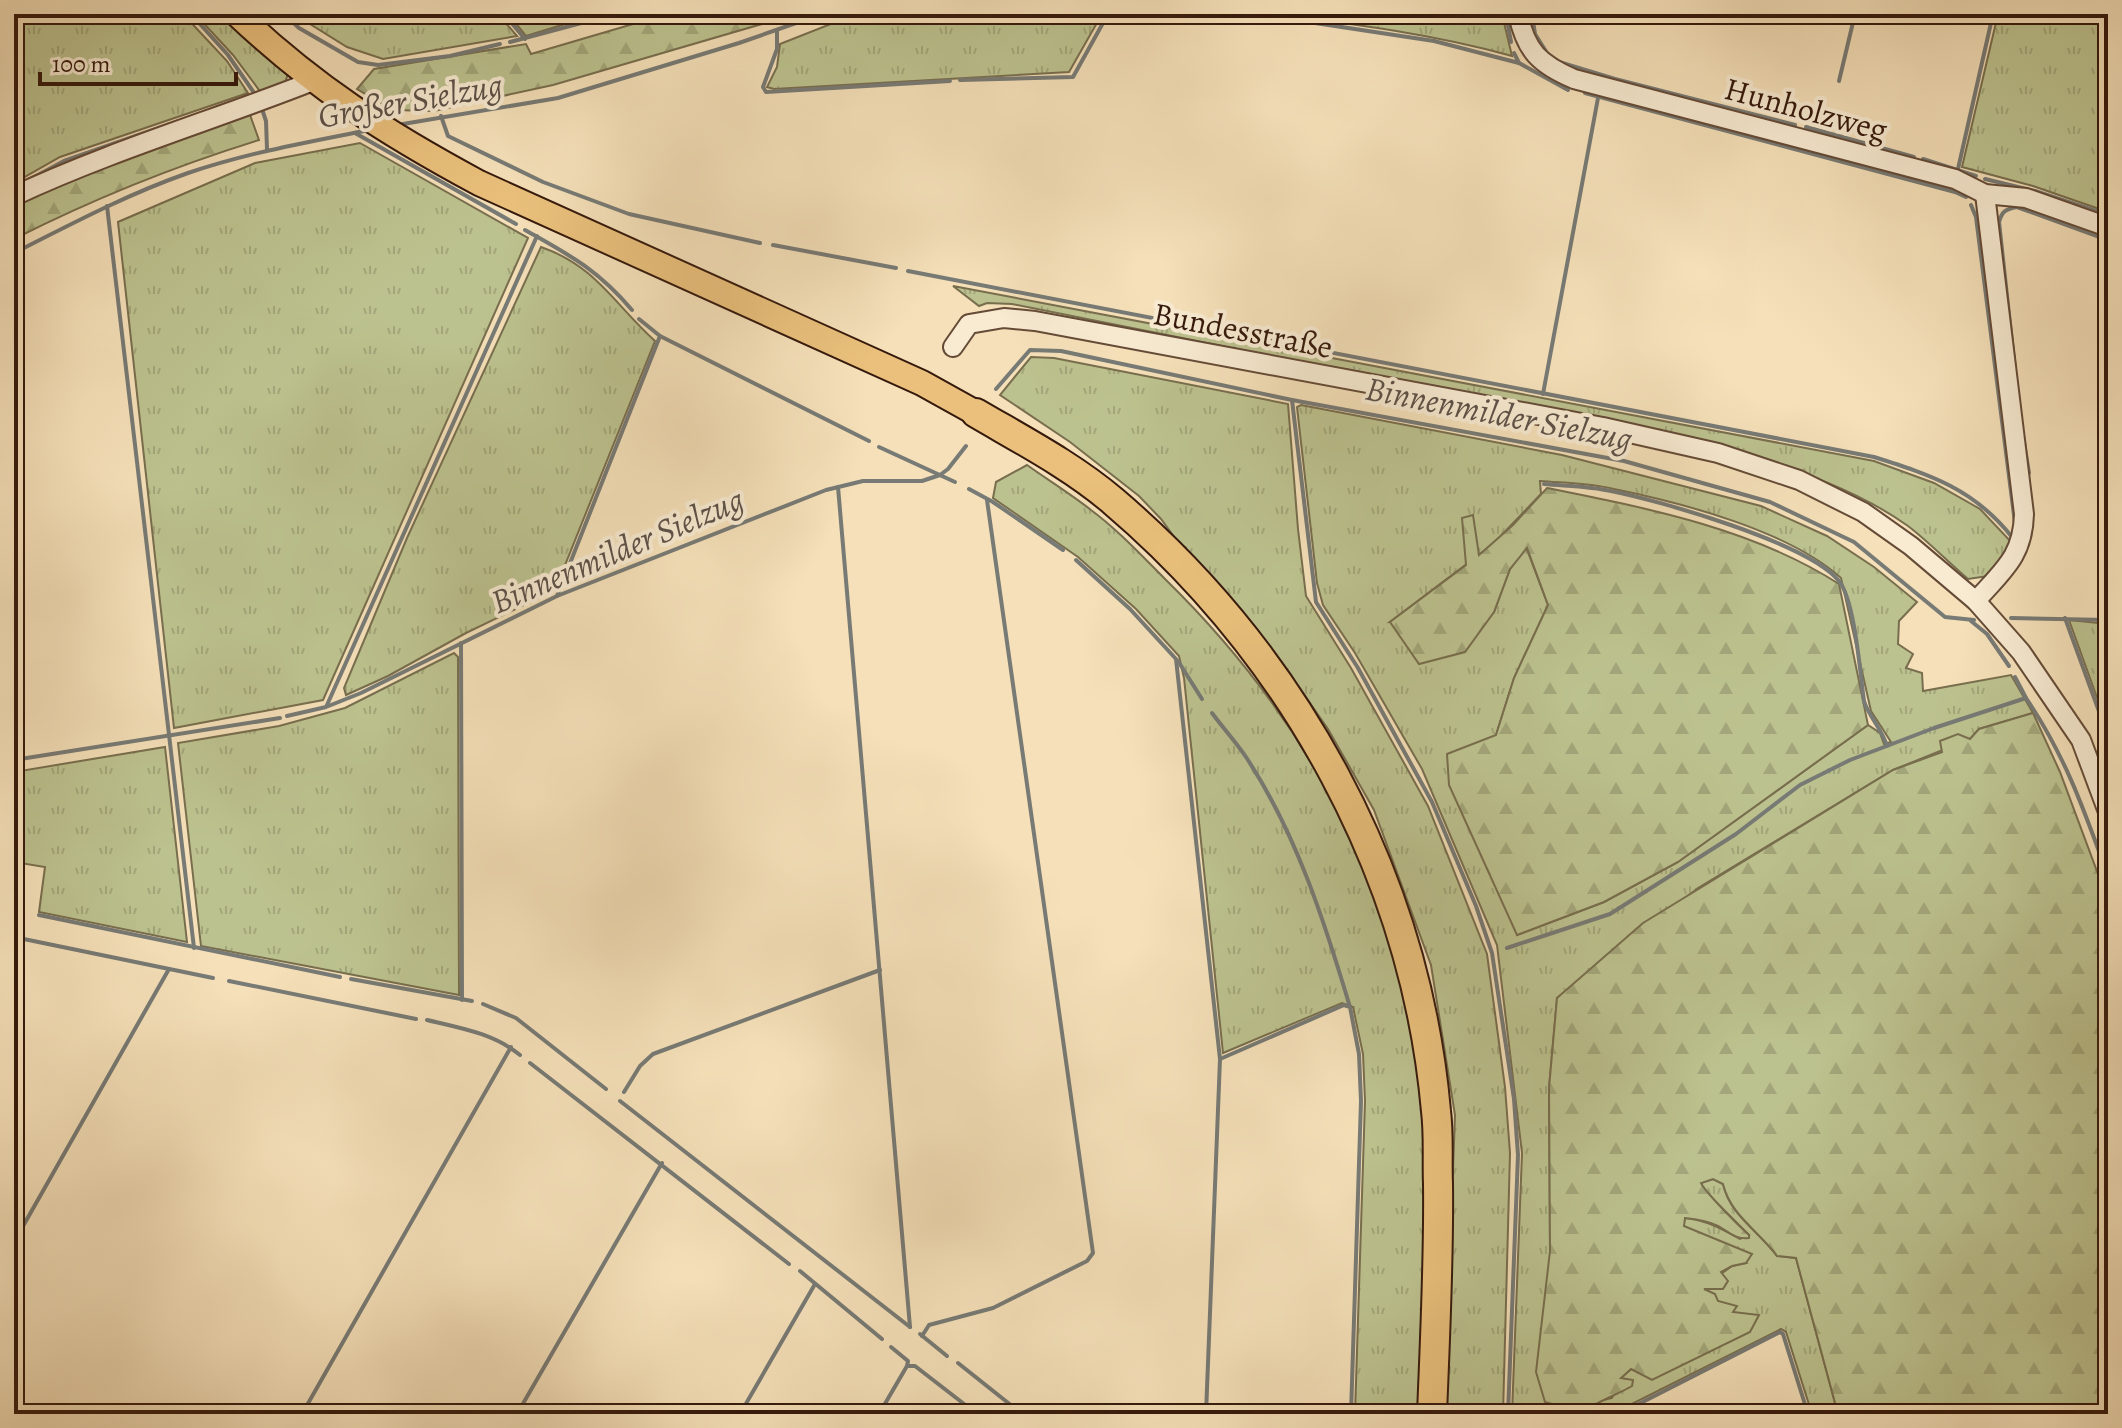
<svg xmlns="http://www.w3.org/2000/svg" width="2122" height="1428" font-family="Alegreya,serif">
  <style>
    .grass { fill: url(#grass-tufts); stroke: #786e4e; stroke-width: 2; fill-rule: evenodd }
    .forest { fill: url(#forest-firs); stroke: #786e4e; stroke-width: 2 }
    .lines { fill: none; stroke-linecap: round; stroke-linejoin: round }
    .stream { stroke: #777a75; stroke-width: 4 }
    .minor-casing { stroke: #654b37; stroke-width: 22 }
    .major-casing { stroke: #35190c; stroke-width: 28 }
    .highway-casing { stroke: #35190c; stroke-width: 32 }
    .minor { stroke: #f8ebd2; stroke-width: 18 }
    .major { stroke: #eac07c; stroke-width: 24 }
    .highway { stroke: #eac07c; stroke-width: 28 }
    .labels { text-anchor: middle; stroke-width: 8; stroke-linejoin: round; paint-order: stroke }
    .street-label { font-size: 32px; fill: #35190c; stroke: #f8ebd2 }
    .water-label { font-size: 34px; font-style: italic; fill: #5c5149; stroke: #f8ebd2 }
  </style>
  <defs>
    <pattern id="grass-tufts" width="24" height="20" patternUnits="userSpaceOnUse" patternTransform="scale(2)"><rect width="24" height="20" fill="#bcc28f"/><path d="M3 7l-1-3M5 7V3M7 7l1-3M15 17l-1-3M17 17v-4M19 17l1-3" fill="none" stroke="#a2a67a"/></pattern>
    <pattern id="forest-firs" width="22" height="20" patternUnits="userSpaceOnUse" patternTransform="scale(2)"><rect width="22" height="20" fill="#bcc28f"/><path d="M5 1l3.5 6h-7zM16 11l3.5 6h-7z" fill="#a2a67a"/></pattern>
  </defs>
  <rect width="100%" height="100%" fill="#f5e0b9"/>
  <filter id="stains"><feTurbulence type="fractalNoise" baseFrequency=".0025" numOctaves="4"/><feColorMatrix values="0 0 0 0 .2 0 0 0 0 .09 0 0 0 0 .02 0 0 0 .5 -.17"/></filter>
  <radialGradient id="worn" r=".72"><stop offset=".6" stop-color="#630" stop-opacity="0"/><stop offset="1" stop-color="#630" stop-opacity=".3"/></radialGradient>
  <!-- grass -->
  <g class="grass">
    <path d="M14,14H183L227,61L248,93L60,157L14,183Z"/>
    <path d="M195,14H222L288,74L284,85L262,94L233,55Z"/>
    <path d="M294,14H498L517,36L383,59L347,47Z"/>
    <path d="M508,14H598L526,36Z"/>
    <path d="M856,14H1102L1069,72L774,89L767,87L777,67L780,44Z"/>
    <path d="M1273,14H1502L1512,56C1433,34 1354,24 1273,14Z"/>
    <path d="M1998,14H2108V212L2033,186L1962,167Z"/>
    <path d="M360,143L528,238L323,700L174,728L118,222L255,163Z"/>
    <path d="M541,247C596,266 614,304 655,341L555,590L466,633L388,676L346,695L344,688L407,538Z"/>
    <path d="M953,286L1874,461L1934,483L1980,509L2015,546L1988,576L1968,579C1948,562 1929,542 1908,526C1852,486 1786,467 1722,446L1012,304L987,303L979,306Z"/>
    <path d="M1031,357L1054,358L1288,404L1298,529L1306,596L1351,668L1428,806L1487,954L1505,1087L1510,1153L1503,1414H1444L1455,1115L1431,965L1374,810L1328,729L1278,657L1183,549L1161,519L1139,496L1070,442L1000,395Z"/>
    <path d="M1301,405L1562,455L1761,506L1827,536L1874,567L1917,602L1899,621L1898,644L1913,654L1906,668L1922,673L1923,691L2011,675L2033,713L1979,729L1970,739L1893,770L1698,888L1557,998L1549,1088L1550,1251L1582,1413L1595,1402L1612,1398L1620,1379L1631,1369L1640,1372L1732,1312L1701,1288L1732,1266L1746,1263L1707,1237L1683,1226L1685,1218C1706,1220 1722,1229 1740,1239L1749,1235L1703,1189L1701,1183L1713,1179L1723,1184C1730,1216 1759,1231 1777,1256L1796,1258L1838,1414H1812L1786,1332L1781,1329L1612,1414H1512L1522,1153L1497,945L1422,769L1355,653L1323,605L1317,583L1297,407ZM1540,481C1564,483 1590,483 1614,489C1683,503 1789,531 1841,578L1871,711L1891,742L1884,744L1880,733L1868,725L1678,862L1604,902L1517,935L1496,735L1514,678L1548,605L1526,547L1510,569L1494,612L1390,622L1493,544L1541,494Z"/>
    <path d="M1027,465C1048,480 1071,494 1091,510C1118,530 1142,556 1166,580C1315,726 1405,903 1425,1112C1427,1134 1426,1156 1426,1178C1427,1257 1423,1336 1420,1414H1355L1365,1101L1363,1054L1353,1007L1342,1003L1223,1053L1184,678L1179,656L1136,609L1078,557L993,498L996,482Z"/>
    <path d="M2069,620L2108,624V728Z"/>
    <path d="M454,653L458,657L459,995L201,946L178,743L279,726L345,708Z"/>
    <path d="M165,747L187,942L39,912L45,867L14,862V772Z"/>
  </g>
  <!-- forest -->
  <g class="forest">
    <path d="M667,14H796L553,85L434,111L392,110L357,89L374,69L526,44L531,54Z"/>
    <path d="M249,112L259,140C175,166 93,199 14,239V204L42,190Z"/>
    <path d="M1547,488C1646,508 1752,528 1839,584L1868,725L1678,862L1604,902L1517,935L1449,785L1447,754L1496,735L1514,678L1548,605L1527,548L1510,569L1494,612L1465,652L1419,664L1390,622L1466,565L1462,518L1473,515L1479,555L1513,525Z"/>
    <path d="M2033,713L2060,772L2108,901V1414H1838L1796,1258L1777,1256C1759,1231 1731,1216 1723,1184L1713,1179L1701,1183C1705,1192 1739,1226 1749,1235V1238C1736,1240 1729,1232 1718,1226C1708,1221 1697,1219 1685,1218L1684,1226L1752,1254L1746,1263L1732,1266L1721,1272L1728,1281L1723,1289H1704L1715,1294L1718,1301L1737,1306L1733,1312L1759,1315L1750,1332L1652,1380L1631,1369L1621,1378L1633,1380L1632,1386C1615,1396 1597,1401 1582,1413L1545,1402L1536,1372L1550,1251L1549,1088L1557,998L1643,923L1893,770L1942,752L1940,741L1958,734L1970,739L1979,729Z"/>
  </g>
  <g class="lines">
    <!-- stream -->
    <g class="stream">
      <path d="M191,14L228,55L257,97"/>
      <path d="M284,14L299,28L358,62L378,65L450,56L500,44"/>
      <path d="M504,14L525,39"/>
      <path d="M1256,14L1434,41L1519,63L1568,90"/>
      <path d="M1506,14L1511,42"/>
      <path d="M1532,14L1535,34L1547,53L1559,62L1615,79L1795,125"/>
      <path d="M777,30V49L763,87L766,92L950,81"/>
      <path d="M510,42L615,14"/>
      <path d="M1514,53L1519,63"/>
      <path d="M960,80L1073,77L1108,14"/>
      <path d="M1839,81L1855,14"/>
      <path d="M1585,93L1955,192L1966,197"/>
      <path d="M261,106L266,121L267,149"/>
      <path d="M441,116L448,136L543,182L629,214L760,243"/>
      <path d="M397,125L558,98L739,43L822,14"/>
      <path d="M1806,127L1914,157"/>
      <path d="M355,133L516,224"/>
      <path d="M1923,159L1976,176"/>
      <path d="M1958,169L1993,14"/>
      <path d="M1985,179L2035,191L2108,215"/>
      <path d="M27,181L64,161L239,100"/>
      <path d="M1971,205L1976,217L2015,523"/>
      <path d="M107,206L194,948"/>
      <path d="M525,230C571,256 597,269 632,310"/>
      <path d="M773,245L896,268"/>
      <path d="M14,253C71,224 128,194 188,173C247,153 308,142 369,130"/>
      <path d="M908,271L1874,457C1931,475 1974,489 2012,537"/>
      <path d="M639,319L660,336L869,441"/>
      <path d="M2015,370L1999,222C2002,211 2006,209 2017,207L2108,240"/>
      <path d="M996,389L1030,350L1061,351L1292,400L1624,461L1770,502L1854,542L1945,617L1974,620"/>
      <path d="M1543,394L1598,98"/>
      <path d="M1292,400L1316,602L1358,668L1432,802L1476,906L1492,953L1514,1099L1518,1155L1508,1414"/>
      <path d="M2023,436L2029,473"/>
      <path d="M879,447L955,482"/>
      <path d="M1544,484C1566,486 1590,486 1611,491C1661,501 1808,543 1839,581C1855,601 1860,673 1864,701C1869,717 1882,729 1887,746"/>
      <path d="M838,487L910,1327"/>
      <path d="M969,489L993,502L1063,550"/>
      <path d="M1076,560L1130,609L1176,659L1220,1059L1206,1414"/>
      <path d="M557,596L660,336"/>
      <path d="M2011,618L2108,620"/>
      <path d="M2065,618L2108,736"/>
      <path d="M1971,621L1987,634L2009,666"/>
      <path d="M461,643L462,1000"/>
      <path d="M1178,661L1202,699"/>
      <path d="M2026,698C2066,757 2084,810 2108,876"/>
      <path d="M327,705L537,236"/>
      <path d="M1212,713C1223,728 1236,742 1246,757C1296,833 1324,920 1350,1007"/>
      <path d="M287,716L326,707L361,693L557,596L826,490L863,481H922L940,475L948,469L966,446"/>
      <path d="M14,760L280,718"/>
      <path d="M39,915L340,977"/>
      <path d="M14,937L213,978"/>
      <path d="M1507,948L1610,914L1736,834L1800,785L1850,760L1934,728L2026,698L2015,677"/>
      <path d="M351,979L472,1001"/>
      <path d="M229,981L416,1019"/>
      <path d="M483,1004L516,1018L606,1089"/>
      <path d="M427,1020C460,1028 493,1033 520,1055"/>
      <path d="M1220,1059L1344,1005L1350,1007L1359,1054L1361,1101L1351,1414"/>
      <path d="M530,1063L789,1264"/>
      <path d="M624,1092L640,1066L653,1054L880,970"/>
      <path d="M620,1101L910,1327"/>
      <path d="M14,1242L169,969"/>
      <path d="M800,1271L882,1339"/>
      <path d="M920,1334L947,1356"/>
      <path d="M922,1336L929,1325L993,1308L1087,1261L1093,1253L987,500"/>
      <path d="M958,1363L1022,1414"/>
      <path d="M907,1366H915L977,1414"/>
      <path d="M302,1414L511,1047"/>
      <path d="M517,1414L662,1163"/>
      <path d="M740,1414L815,1284"/>
      <path d="M879,1414L907,1366L908,1361L891,1347"/>
      <path d="M1619,1414L1780,1332L1783,1334L1808,1414"/>
    </g>
    <!-- minor casing -->
    <g class="minor-casing">
      <g id="minor">
        <path d="M1518,14C1526,51 1539,64 1574,79L1955,179L1985,194L2026,198L2108,227"/>
        <path d="M14,196C110,151 214,120 313,81"/>
        <path d="M953,347L969,324L1004,318L1035,321L1603,427L1718,453L1799,480L1863,512L1911,546L1976,601L2021,652L2081,740L2108,812"/>
        <path d="M1976,601C2002,571 2023,557 2024,514L1985,194"/>
      </g>
    </g>
    <!-- major casing -->
    <g class="major-casing">
      <path id="major" d="M237,14C314,87 386,133 479,183L922,383L976,413"/>
    </g>
    <!-- highway casing -->
    <g class="highway-casing">
      <path id="highway" d="M976,413C1022,440 1072,466 1113,501C1294,655 1415,874 1436,1111C1439,1135 1437,1160 1438,1184C1439,1261 1435,1337 1432,1414"/>
    </g>
    <!-- minor -->
    <use href="#minor" class="minor"/>
    <!-- major -->
    <use href="#major" class="major"/>
    <!-- highway -->
    <use href="#highway" class="highway"/>
  </g>
  <g class="labels">
    <!-- street labels -->
    <g class="street-label">
      <text transform="translate(1806 109) rotate(15)" y="11">Hunholzweg</text>
      <text transform="translate(1243 330) rotate(11)" y="11">Bundesstraße</text>
    </g>
    <!-- water labels -->
    <g class="water-label">
      <text transform="translate(410 100) rotate(-10)" y="12">Großer Sielzug</text>
      <text transform="translate(1499 413) rotate(11)" y="12">Binnenmilder Sielzug</text>
      <text transform="translate(617 550) rotate(-23)" y="12">Binnenmilder Sielzug</text>
    </g>
  </g>
  <!-- margin -->
  <rect width="2122" height="1428" fill="none" stroke="#f5e0b9" stroke-width="48"/>
  <rect x="16" y="16" width="2090" height="1396" fill="none" stroke="#35190c" stroke-width="4"/>
  <rect x="24" y="24" width="2074" height="1380" fill="none" stroke="#35190c" stroke-width="2"/>
  <!-- scale -->
  <path d="M40 72v12h196v-12" fill="none" stroke="#35190c" stroke-width="4"/>
  <text x="52" y="72" font-size="24" fill="#35190c" stroke="#f8ebd2" stroke-width="6" paint-order="stroke">100 m</text>
  <rect width="100%" height="100%" filter="url(#stains)"/>
  <rect width="100%" height="100%" fill="url(#worn)"/>
</svg>
